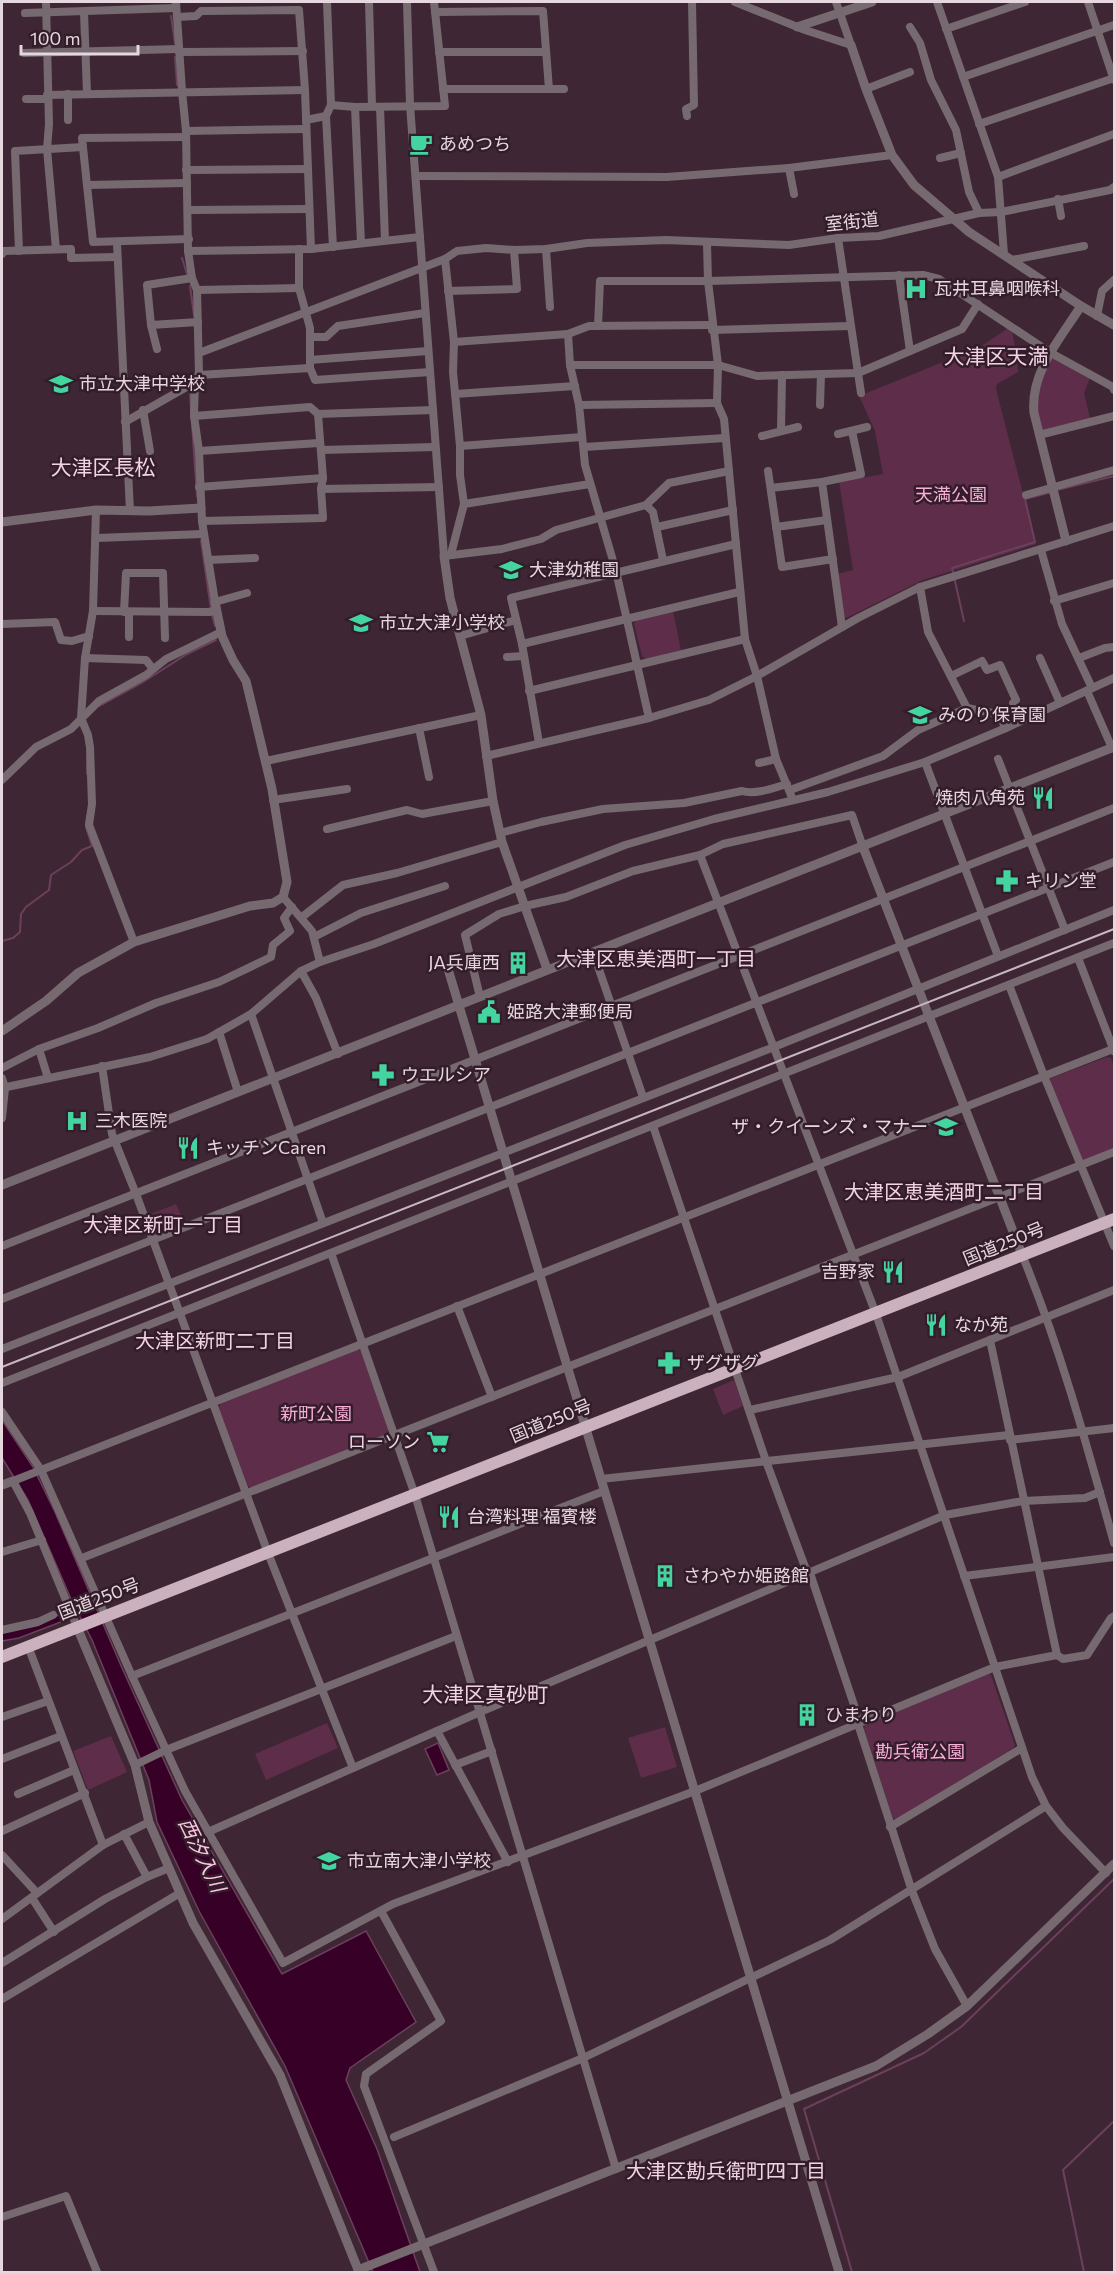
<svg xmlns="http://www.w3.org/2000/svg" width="1116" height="2274" font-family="Commissioner,'Noto Sans JP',sans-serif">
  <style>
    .green { fill: #5d2d4a }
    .water { fill: #370026; stroke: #6c405d; stroke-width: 1.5 }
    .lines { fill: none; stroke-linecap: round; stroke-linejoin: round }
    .stream { stroke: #6c405d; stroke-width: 2 }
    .minor { stroke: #766a70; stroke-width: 8 }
    .tertiary { stroke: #766a70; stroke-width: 9 }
    .trunk { stroke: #cbb0be; stroke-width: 12 }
    .rail { stroke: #c9b7c0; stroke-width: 2 }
    .labels { text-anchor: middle; stroke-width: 5; stroke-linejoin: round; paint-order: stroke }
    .poi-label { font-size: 18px; fill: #e6d6de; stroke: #331d2a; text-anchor: start }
    .street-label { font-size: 18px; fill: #e6d6de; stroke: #331d2a }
    .park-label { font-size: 18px; fill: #f9aed8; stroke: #331d2a }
    .neighbourhood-label { font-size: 20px; fill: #f2d3e3; stroke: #331d2a }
    .water-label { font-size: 20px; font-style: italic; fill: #fec4e4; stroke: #331d2a }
    .quarter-label { font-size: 21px; fill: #f2d3e3; stroke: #331d2a }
  </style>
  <rect width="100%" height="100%" fill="#3e2634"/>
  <!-- green -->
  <g class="green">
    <path d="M1008,328L1012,331L1017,357L1018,372L997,384L996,389L1036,544L923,580L846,618L843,616L837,574L853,570L839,482L883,474L875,431L859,396L980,347Z"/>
    <path d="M1051,359H1056L1090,378L1084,393L1090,418L1043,431C1032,397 1035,390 1051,359Z"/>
    <path d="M673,611L681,650L646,659L642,656L634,624L636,619Z"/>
    <path d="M1107,1057L1111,1058L1114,1067V1148L1084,1160L1081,1159L1050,1081L1051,1078Z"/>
    <path d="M176,1204L184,1222L158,1232L155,1231L148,1215Z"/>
    <path d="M357,1349L363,1352L389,1430L385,1435L252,1488L248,1486L218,1409L221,1403Z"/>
    <path d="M734,1380L743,1406L723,1415L713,1389Z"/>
    <path d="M988,1674L991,1675L1015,1745L1013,1748L897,1820L893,1819L864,1729L865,1725Z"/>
    <path d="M327,1723L338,1748L266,1780L255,1754Z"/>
    <path d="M665,1727L677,1767L641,1778L628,1738Z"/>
    <path d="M111,1736L127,1772L88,1790L73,1751Z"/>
  </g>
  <!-- water -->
  <g class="water">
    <path d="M2,1420L33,1467L55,1512L122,1668L182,1800L282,1974L366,1931L416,2022L350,2068L346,2080L377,2149L420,2272H373L285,2066L199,1911L157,1822L149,1780L92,1640L71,1599L28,1500L2,1458Z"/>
    <path d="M59,1615L60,1618L65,1616L66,1620L19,1638L2,1641V1633Z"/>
    <path d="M438,1743L449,1770L437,1775L425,1749Z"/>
  </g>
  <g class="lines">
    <!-- stream -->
    <g class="stream">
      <path d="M172,3V2"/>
      <path d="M171,16L175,43"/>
      <path d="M175,57L177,85"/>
      <path d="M182,258L187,274"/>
      <path d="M190,286L194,315"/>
      <path d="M190,394L197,497"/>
      <path d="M1057,490L1114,476"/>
      <path d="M201,541L211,609"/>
      <path d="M212,615L215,626"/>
      <path d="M964,621L952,568L1035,542L1025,499L1052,492"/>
      <path d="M99,706L143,682L187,654L216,640"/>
      <path d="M87,756V774"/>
      <path d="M2,941L13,938L20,932L21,914L26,907L49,890L51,875L71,862L82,850L92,846L86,827L87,815"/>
      <path d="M852,2272L804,2109L924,2053L961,2027L1114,1879"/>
      <path d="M1084,2272L1063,2170L1114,2121"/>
    </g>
    <!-- minor -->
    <g class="minor">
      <path d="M46,2L49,124L47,149L56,249"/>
      <path d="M176,2L182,91L186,131L188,251L192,278L197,290L199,375L195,378L194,416L199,451L202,521L215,602L247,593"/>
      <path d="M327,2L331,105L326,116L333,247"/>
      <path d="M369,2L372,106"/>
      <path d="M407,2L410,105L444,556L502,549L541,539L556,530L646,505L669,483L729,471"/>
      <path d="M735,2L805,30L851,45"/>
      <path d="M836,2L851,45"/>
      <path d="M937,2L998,177L1004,254"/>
      <path d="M1088,2L1114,80"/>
      <path d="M84,12L87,94"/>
      <path d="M435,12L543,11L549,89"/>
      <path d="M25,13L176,8"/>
      <path d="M177,17L196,16L201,11L299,10L305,90L311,249"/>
      <path d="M910,27L920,43L931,80L956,130L969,192L979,213"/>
      <path d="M946,29L1025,2"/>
      <path d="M179,52L303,51"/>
      <path d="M439,52H546"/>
      <path d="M24,53L179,49"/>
      <path d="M963,77L1114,25"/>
      <path d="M443,89H564"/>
      <path d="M866,89L910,72"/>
      <path d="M68,94V120"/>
      <path d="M47,95L305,90"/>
      <path d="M26,99H47"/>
      <path d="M331,105L355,107L445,106L434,2"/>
      <path d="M355,107L361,243"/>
      <path d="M380,107L385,240"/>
      <path d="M687,116L686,109L694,105L692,2"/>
      <path d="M306,120L326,116"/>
      <path d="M979,124L1114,78"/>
      <path d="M186,131L306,129"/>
      <path d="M186,137L82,138L93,242L189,239"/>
      <path d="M940,158L961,153"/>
      <path d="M789,168L794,194"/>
      <path d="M186,170L308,169"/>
      <path d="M416,176L667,177L789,168L892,155"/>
      <path d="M998,177L1114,134"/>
      <path d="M87,185L187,183"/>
      <path d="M1058,199L1061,216"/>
      <path d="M188,210L309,209"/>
      <path d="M838,238L861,393"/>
      <path d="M117,243L130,511"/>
      <path d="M707,243L708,281L718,365L717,403L724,419L745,639L757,676L776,759L793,800"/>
      <path d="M299,249V288L310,328V368L315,380L430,372"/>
      <path d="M546,249L550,307"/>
      <path d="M19,251L15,151L83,147"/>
      <path d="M188,251L311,249L420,237"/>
      <path d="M2,254L4,251L71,249V258L117,257"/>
      <path d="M445,259L454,342L453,372L460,446V475L464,504L451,554"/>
      <path d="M1012,260L1084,246"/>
      <path d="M899,275L910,351"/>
      <path d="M192,278L147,285L151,325L198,322"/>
      <path d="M197,290L299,288"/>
      <path d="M448,291L517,289L514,250"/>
      <path d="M1097,316L1102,291L1114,280"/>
      <path d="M151,325L157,349"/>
      <path d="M598,326L600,281H708L923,275L939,279L1051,353L1113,387L1114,390"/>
      <path d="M712,330L850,326"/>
      <path d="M568,334L570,365L579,405L585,465L616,571L649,718"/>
      <path d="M310,337H326L338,326L425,313"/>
      <path d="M454,342L568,334L589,326L711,325"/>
      <path d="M199,353L445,259L457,251L486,248L514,250L546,249L587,243L666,240L789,245L838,238L879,236L979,213L1001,212L1110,190L1114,187"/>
      <path d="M310,360L428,351"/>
      <path d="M570,365H718L757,376L858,373L962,329L978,304"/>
      <path d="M199,375L310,368"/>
      <path d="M455,394L575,386"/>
      <path d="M579,405L717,403"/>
      <path d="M820,405L821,374"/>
      <path d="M143,410L150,451"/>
      <path d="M194,416L310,407L318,414L433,410"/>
      <path d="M125,422L190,385H194"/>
      <path d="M781,431L782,375"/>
      <path d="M838,434L867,427"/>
      <path d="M1039,435L1114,416"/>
      <path d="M762,436L798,427"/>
      <path d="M460,446L582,437"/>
      <path d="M584,447L725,438"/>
      <path d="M321,450L435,447"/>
      <path d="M199,451L319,443"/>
      <path d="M768,471L782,567L833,559"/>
      <path d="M822,482L842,627"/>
      <path d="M199,487L323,478"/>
      <path d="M771,488L822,482L861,474L852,431"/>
      <path d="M321,489L439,487"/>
      <path d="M1026,495L1114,470"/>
      <path d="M464,504L590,484"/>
      <path d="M646,505L653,512L663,560"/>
      <path d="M96,510L93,611L85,658L81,718L88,735L90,747L92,804L89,825L134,942"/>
      <path d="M202,521L323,518L321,489L323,478L318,414"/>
      <path d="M657,527L733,510"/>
      <path d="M776,527L827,520"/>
      <path d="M97,538L203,534"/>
      <path d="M1041,550L1062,624L1092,688"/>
      <path d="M208,560L255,558"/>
      <path d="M920,587L928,632L967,708"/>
      <path d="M1054,601L1114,583"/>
      <path d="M93,611L209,612L217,610"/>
      <path d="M124,612L126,573H163L165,638"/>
      <path d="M129,612V637"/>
      <path d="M2,624L55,622L61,640L72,641L89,636"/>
      <path d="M460,636L516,620"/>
      <path d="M522,644L739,592"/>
      <path d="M507,657L523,656"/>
      <path d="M85,658L146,660L153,669"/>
      <path d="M1040,658L1060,703"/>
      <path d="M1079,658L1105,648L1114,647"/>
      <path d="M951,676L982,661L987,670L1000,665L1016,700L1013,703L1022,721"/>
      <path d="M529,691L745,639"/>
      <path d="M1087,691L1112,748"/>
      <path d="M419,728L429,777"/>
      <path d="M539,743L522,644L511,598L736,544"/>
      <path d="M486,756L649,718L709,700L757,676L858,618L920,587L1114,526"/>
      <path d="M998,759L1065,930"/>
      <path d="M266,761L481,715"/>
      <path d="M925,762L998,956"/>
      <path d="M759,763L776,759"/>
      <path d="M2,780L36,747L71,729L99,701L146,675L166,659L221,632"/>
      <path d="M790,790L883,756L918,730L967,708L998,714L1006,728"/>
      <path d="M273,800L347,789"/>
      <path d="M327,829L407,810L422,814L493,801"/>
      <path d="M500,833L541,822L603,809L684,803L742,791C756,795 773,788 787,784"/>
      <path d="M700,855L876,1314L1032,1777L1046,1806L1063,1828L1106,1873"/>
      <path d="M283,897L312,931L320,962"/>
      <path d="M302,917L343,885L397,873L502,842"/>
      <path d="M314,937L361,913L445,886"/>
      <path d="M593,952L643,1097"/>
      <path d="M1078,958L1114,1051"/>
      <path d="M301,971L316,998L338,1054"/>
      <path d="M1009,985L1044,1076L1114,1246"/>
      <path d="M480,997L465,935L499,914L525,906L566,897L633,871L700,855L723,844L852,815L863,847"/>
      <path d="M251,1014L323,1223"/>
      <path d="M219,1032L238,1092"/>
      <path d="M39,1049L48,1078"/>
      <path d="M102,1066L112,1134L136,1194L268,1553L353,1768"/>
      <path d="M2,1068L39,1049L98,1028L156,1003L219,982L271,957L273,945L290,931L284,918L292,907"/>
      <path d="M2,1078L5,1088L2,1118"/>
      <path d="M2,1088L150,1057L207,1039L251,1014L301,971L320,962L374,944L625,845L714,819L828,792L925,762L1006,728L1114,678"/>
      <path d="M653,1126L766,1461L805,1567L810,1573L858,1717V1724L912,1891L935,1949L967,2006"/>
      <path d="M2,1246L1114,808"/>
      <path d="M331,1253L415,1495L616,2169"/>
      <path d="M1023,1257C1061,1350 1087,1446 1114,1543"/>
      <path d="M2,1299L1114,862"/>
      <path d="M457,1306L492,1397"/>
      <path d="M990,1340L1057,1655"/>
      <path d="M2,1349L774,1047L1114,910"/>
      <path d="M2,1383L1114,943"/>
      <path d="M750,1410L898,1377L1114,1290"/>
      <path d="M2,1412L41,1470L132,1676L185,1791L283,1963L393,1904L695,1791L995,1667L1057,1655L1063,1659L1087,1655L1111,1618L1114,1616"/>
      <path d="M1010,1440L1114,1428"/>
      <path d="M601,1479L1009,1435"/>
      <path d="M2,1552L42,1540"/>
      <path d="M82,1558L1114,1152"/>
      <path d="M964,1576L1114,1557"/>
      <path d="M77,1627L30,1513L13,1481L1113,1049"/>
      <path d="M2,1630L38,1622L53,1615"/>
      <path d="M28,1646L103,1845"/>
      <path d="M132,1676L604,1491"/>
      <path d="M2,1717L48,1701"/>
      <path d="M437,1731L508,1862"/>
      <path d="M2,1759L61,1736"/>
      <path d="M135,1765L166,1750L456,1636"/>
      <path d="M455,1765L492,1751"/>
      <path d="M18,1794L74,1770"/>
      <path d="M890,1827L1022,1748"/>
      <path d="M2,1831L85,1793"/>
      <path d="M208,1832L480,1712L945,1515L1023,1501L1085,1498L1100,1492"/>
      <path d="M124,1834L147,1877"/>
      <path d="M2,1855L37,1893"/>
      <path d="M32,1898L54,1932"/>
      <path d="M381,1911L441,2021L366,2074L364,2086L434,2272"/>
      <path d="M2,1919L103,1845L149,1822"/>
      <path d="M2,1963L105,1899L147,1877L169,1868"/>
      <path d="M2,1999L180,1893"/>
      <path d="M394,2137L583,2058L830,1940L1046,1806"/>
      <path d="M2,2217L66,2196L97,2272"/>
    </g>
    <!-- tertiary -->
    <g class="tertiary">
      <path d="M797,27L872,2"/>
      <path d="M851,45L866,89L892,155L914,185L969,232L1081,306L1114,325"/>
      <path d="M2,522L96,510L149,511L201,508"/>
      <path d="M1066,541L1034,413C1030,372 1060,339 1081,306"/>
      <path d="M444,556L450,598L481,715L493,801L502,842L547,969"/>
      <path d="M863,847L1023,1257"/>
      <path d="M448,969L839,2272"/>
      <path d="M2,1031L46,1001L78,973L134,942L250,906L273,903L283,897L287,882L272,789L246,681L233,660L222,636L215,602"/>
      <path d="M2,1185L1114,747"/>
      <path d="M2,1485L13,1481"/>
      <path d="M77,1627L135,1765L149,1822L193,1923L280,2075L359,2272"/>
      <path d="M358,2270L876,2066L928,2034L967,2006L1114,1864"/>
    </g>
    <!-- trunk -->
    <path class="trunk" d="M2,1657L1114,1219"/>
    <!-- rail -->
    <path class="rail" d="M2,1367L1114,929"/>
  </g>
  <!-- icons -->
  <defs>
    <g id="cafe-bare" transform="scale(1.8)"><path d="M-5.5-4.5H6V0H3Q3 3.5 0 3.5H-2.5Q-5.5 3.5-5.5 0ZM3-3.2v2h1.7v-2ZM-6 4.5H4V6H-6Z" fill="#44d49f" stroke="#331d2a" stroke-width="2.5" paint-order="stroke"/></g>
    <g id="hospital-bare" transform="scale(1.8)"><path d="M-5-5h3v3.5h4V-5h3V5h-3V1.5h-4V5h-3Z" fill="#44d49f" stroke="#331d2a" stroke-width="2.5" paint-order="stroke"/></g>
    <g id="school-bare" transform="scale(1.8)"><path d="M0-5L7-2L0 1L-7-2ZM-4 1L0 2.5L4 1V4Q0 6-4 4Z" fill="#44d49f" stroke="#331d2a" stroke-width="2.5" paint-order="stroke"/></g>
    <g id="restaurant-bare" transform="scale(1.8)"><path d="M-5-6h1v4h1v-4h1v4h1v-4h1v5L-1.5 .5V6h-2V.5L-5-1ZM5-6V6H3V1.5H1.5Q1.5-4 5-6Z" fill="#44d49f" stroke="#331d2a" stroke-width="2.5" paint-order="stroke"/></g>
    <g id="pharmacy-bare" transform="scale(1.8)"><path d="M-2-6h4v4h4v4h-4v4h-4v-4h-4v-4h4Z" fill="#44d49f" stroke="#331d2a" stroke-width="2.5" paint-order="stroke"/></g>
    <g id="building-bare" transform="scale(1.8)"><path d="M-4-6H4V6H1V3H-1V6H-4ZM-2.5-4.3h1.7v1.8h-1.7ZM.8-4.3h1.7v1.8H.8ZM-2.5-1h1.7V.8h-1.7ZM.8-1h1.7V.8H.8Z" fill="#44d49f" stroke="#331d2a" stroke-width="2.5" paint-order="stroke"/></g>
    <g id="civic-bare" transform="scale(1.8)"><path d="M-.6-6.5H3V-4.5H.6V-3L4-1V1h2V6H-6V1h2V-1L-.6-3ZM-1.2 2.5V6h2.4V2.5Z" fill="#44d49f" stroke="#331d2a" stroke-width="2.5" paint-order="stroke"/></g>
    <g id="university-bare" transform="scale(1.8)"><path d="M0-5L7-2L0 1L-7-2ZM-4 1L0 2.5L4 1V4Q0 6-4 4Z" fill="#44d49f" stroke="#331d2a" stroke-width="2.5" paint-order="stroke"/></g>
    <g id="supermarket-bare" transform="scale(1.8)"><path d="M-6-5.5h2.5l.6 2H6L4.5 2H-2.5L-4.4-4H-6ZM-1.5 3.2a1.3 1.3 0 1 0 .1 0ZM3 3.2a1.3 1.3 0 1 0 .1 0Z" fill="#44d49f" stroke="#331d2a" stroke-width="2.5" paint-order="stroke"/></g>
  </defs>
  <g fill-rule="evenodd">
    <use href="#cafe-bare" x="421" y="144"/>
    <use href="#hospital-bare" x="916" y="289"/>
    <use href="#school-bare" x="61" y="384"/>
    <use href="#school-bare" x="511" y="570"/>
    <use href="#school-bare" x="361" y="623"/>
    <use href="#school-bare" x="920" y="715"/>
    <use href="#restaurant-bare" x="1043" y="798"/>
    <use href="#pharmacy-bare" x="1007" y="881"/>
    <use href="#building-bare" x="518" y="963"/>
    <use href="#civic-bare" x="489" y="1012"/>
    <use href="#pharmacy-bare" x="383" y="1075"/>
    <use href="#hospital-bare" x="77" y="1121"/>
    <use href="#university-bare" x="946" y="1127"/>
    <use href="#restaurant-bare" x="188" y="1148"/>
    <use href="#restaurant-bare" x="893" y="1272"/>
    <use href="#restaurant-bare" x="936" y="1325"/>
    <use href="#pharmacy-bare" x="669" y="1363"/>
    <use href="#supermarket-bare" x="438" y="1442"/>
    <use href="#restaurant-bare" x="449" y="1517"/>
    <use href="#building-bare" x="665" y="1576"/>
    <use href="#building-bare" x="807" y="1715"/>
    <use href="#school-bare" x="329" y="1861"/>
  </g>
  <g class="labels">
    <!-- poi labels -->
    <g class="poi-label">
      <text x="439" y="150">あめつち</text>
      <text x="934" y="295">瓦井耳鼻咽喉科</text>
      <text x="79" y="390">市立大津中学校</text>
      <text x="529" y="576">大津幼稚園</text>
      <text x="379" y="629">市立大津小学校</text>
      <text x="938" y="721">みのり保育園</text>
      <text x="1025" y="804" text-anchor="end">焼肉八角苑</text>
      <text x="1025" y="887">キリン堂</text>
      <text x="500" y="969" text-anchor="end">JA兵庫西</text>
      <text x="507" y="1018">姫路大津郵便局</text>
      <text x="401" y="1081">ウエルシア</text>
      <text x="95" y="1127">三木医院</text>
      <text x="928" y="1133" text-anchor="end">ザ・クイーンズ・マナー</text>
      <text x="206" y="1154">キッチンCaren</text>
      <text x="875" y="1278" text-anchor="end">吉野家</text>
      <text x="954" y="1331">なか苑</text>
      <text x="687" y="1369">ザグザグ</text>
      <text x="420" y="1448" text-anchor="end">ローソン</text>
      <text x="467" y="1523">台湾料理 福賓楼</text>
      <text x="683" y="1582">さわやか姫路館</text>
      <text x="825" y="1721">ひまわり</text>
      <text x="347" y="1867">市立南大津小学校</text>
    </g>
    <!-- street labels -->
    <g class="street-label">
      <text transform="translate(852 222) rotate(-6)" y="6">室街道</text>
      <text transform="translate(1004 1244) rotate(-22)" y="6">国道250号</text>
      <text transform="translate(551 1421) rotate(-22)" y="6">国道250号</text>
      <text transform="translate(99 1599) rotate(-21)" y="6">国道250号</text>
    </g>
    <!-- park labels -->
    <g class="park-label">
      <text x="951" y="501">天満公園</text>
      <text x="316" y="1420">新町公園</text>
      <text x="920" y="1758">勘兵衛公園</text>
    </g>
    <!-- neighbourhood labels -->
    <g class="neighbourhood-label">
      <text x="656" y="966">大津区恵美酒町一丁目</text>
      <text x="944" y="1199">大津区恵美酒町二丁目</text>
      <text x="163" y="1232">大津区新町一丁目</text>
      <text x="215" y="1348">大津区新町二丁目</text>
      <text x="726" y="2178">大津区勘兵衛町四丁目</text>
    </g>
    <!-- water labels -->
    <g class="water-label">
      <text transform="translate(202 1855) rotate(64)" y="7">西汐入川</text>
    </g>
    <!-- quarter labels -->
    <g class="quarter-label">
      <text x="996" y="364">大津区天満</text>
      <text x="103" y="475">大津区長松</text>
      <text x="485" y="1702">大津区真砂町</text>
    </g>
  </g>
  <!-- border -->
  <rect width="1116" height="2274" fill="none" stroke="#e6d6de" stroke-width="6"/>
  <!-- scale -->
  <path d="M21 45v9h117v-9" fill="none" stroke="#e6d6de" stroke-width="3"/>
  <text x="30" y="45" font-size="18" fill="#e6d6de" stroke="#331d2a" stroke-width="4.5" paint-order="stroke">100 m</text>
</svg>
